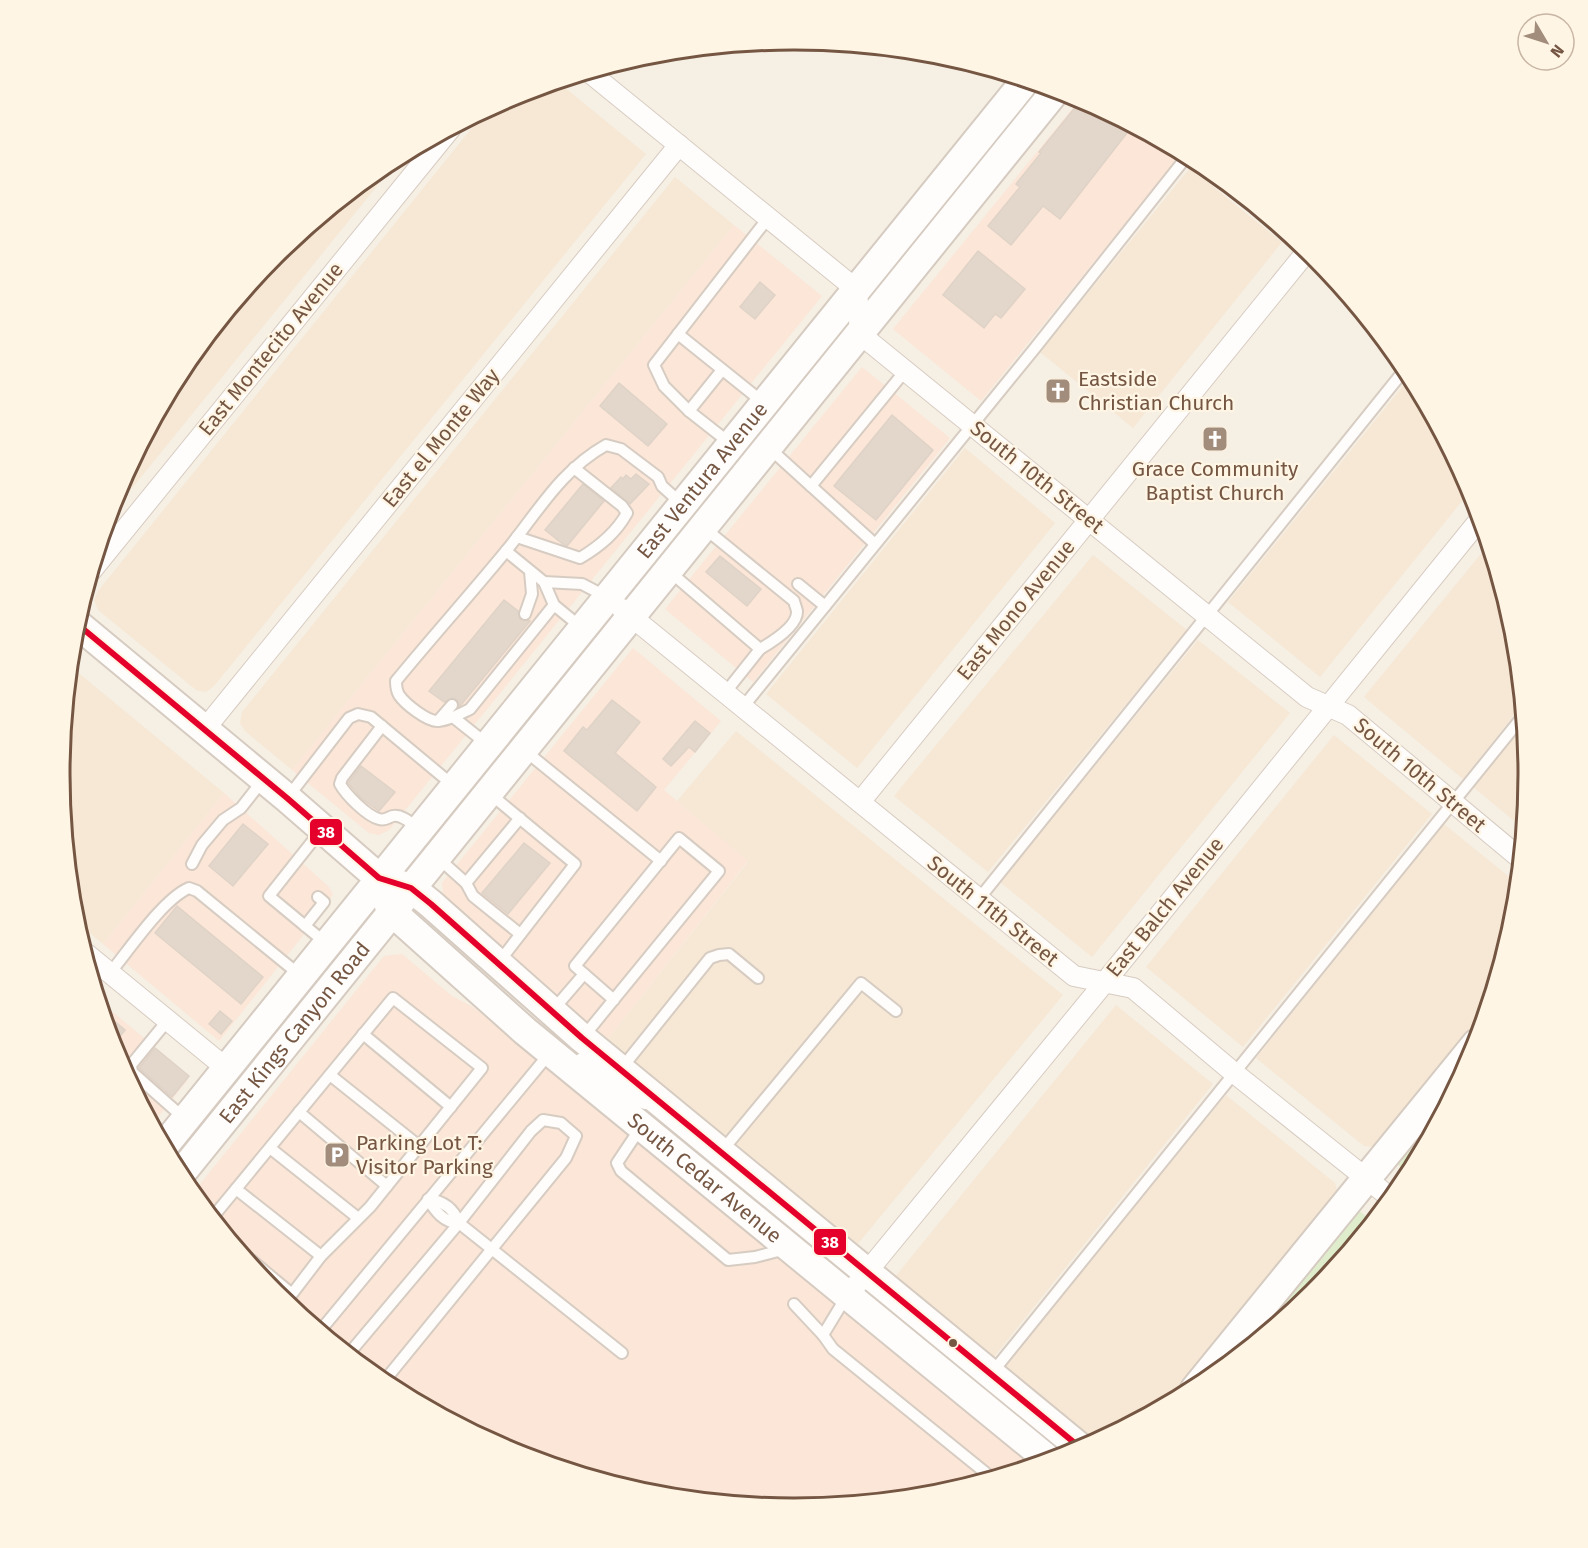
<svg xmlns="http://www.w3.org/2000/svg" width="1588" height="1548" font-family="'Fira Sans',sans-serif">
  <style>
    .residential { fill: #f6e8d5 }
    .commercial { fill: #fbe6d8 }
    .green { fill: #dfedcd }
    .building { fill: #e3d7cb; stroke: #dfd2c6; stroke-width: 1.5 }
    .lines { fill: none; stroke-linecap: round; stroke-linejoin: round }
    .lane-casing { stroke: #d7ccc2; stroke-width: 14 }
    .street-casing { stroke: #d7ccc2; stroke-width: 22 }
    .secondary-casing { stroke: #d6cbc1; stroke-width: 32 }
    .lane { stroke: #fefdfb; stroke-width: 10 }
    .street { stroke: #fefdfb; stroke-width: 20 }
    .secondary { stroke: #fefdfb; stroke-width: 28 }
    .bus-1-casing { stroke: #fff5e4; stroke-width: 10 }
    .bus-1 { stroke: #e4002b; stroke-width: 6 }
    .bus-dot { fill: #755643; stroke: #fff5e4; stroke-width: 2 }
    .labels { text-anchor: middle; stroke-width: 4.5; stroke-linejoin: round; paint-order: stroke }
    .street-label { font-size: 21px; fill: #755643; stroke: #fff5e4 }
    .poi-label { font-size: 21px; fill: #755643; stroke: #fff5e4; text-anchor: start }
    .rim { fill: none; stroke: #755643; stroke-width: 3 }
    .line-badge { stroke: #fff5e4; stroke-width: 2 }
    .badge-label { font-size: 16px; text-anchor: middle; font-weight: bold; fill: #fff }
  </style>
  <rect width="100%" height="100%" fill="#f6efe4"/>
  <!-- residential -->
  <g class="residential">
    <path d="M557,81L646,154L214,686L206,692L196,690L98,610L94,600L98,591L488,108L513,95Z"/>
    <path d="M403,154L240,355L107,519L115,492L183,365L275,254L386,163Z"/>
    <path d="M1190,168L1282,242L1133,428L1040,352Z"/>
    <path d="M675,177L734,225L292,770L245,731L240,723L242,712Z"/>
    <path d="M1411,376L1471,490L1320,677L1228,602Z"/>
    <path d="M965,448L1055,523L857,768L766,694Z"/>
    <path d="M1489,544L1515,631L1522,705L1463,779L1364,697Z"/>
    <path d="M1093,555L1187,630L988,872L894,796Z"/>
    <path d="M1198,640L1290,713L1092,957L1000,882Z"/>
    <path d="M70,666L224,793L103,944L74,920L73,917L59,774Z"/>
    <path d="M1524,725L1529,774L1524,829L1473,787Z"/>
    <path d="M736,731L1063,995L857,1245L608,1039L748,862L677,801Z"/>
    <path d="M1334,735L1432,814L1243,1047L1146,967Z"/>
    <path d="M1444,824L1518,884L1515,918L1487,1011L1376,1147L1364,1146L1256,1058Z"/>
    <path d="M1116,1005L1213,1084L993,1358L895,1277Z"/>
    <path d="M1226,1095L1335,1183L1337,1191L1167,1404L1095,1442L1004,1366Z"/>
  </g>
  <!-- commercial -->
  <g class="commercial">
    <path d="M1081,98L1151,135L1179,157L981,401L893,329Z"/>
    <path d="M734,225L822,296L389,830L379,835L369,833L292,770Z"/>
    <path d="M862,367L950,438L753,682L665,609Z"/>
    <path d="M633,648L721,721L664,790L748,861L608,1039L444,899L442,883Z"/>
    <path d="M224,793L329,887L333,894L325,908L219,1041L103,944Z"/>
    <path d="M402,954L452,996L473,1007L1035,1465L937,1495L794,1509L650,1495L512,1453L385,1385L274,1293L192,1194L384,956Z"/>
    <path d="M103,1004L186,1073L188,1076L187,1081L152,1124L115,1055L100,1007Z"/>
  </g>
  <!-- green -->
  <g class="green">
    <path d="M1467,1067L1410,1174L1396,1163Z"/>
    <path d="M1357,1209L1373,1222L1313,1294L1240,1354Z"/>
  </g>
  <!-- building -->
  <g class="building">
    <path d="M1082,99L1113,115L1130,129L1060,219L1043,206L1011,245L988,226L1020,187L1016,184L1041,153L1039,152Z"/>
    <path d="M978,251L1025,289L1001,318L995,314L984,328L943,295Z"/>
    <path d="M760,282L775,295L755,319L740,307Z"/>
    <path d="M619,383L667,424L648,446L600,406Z"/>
    <path d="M892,415L933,450L876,520L834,486Z"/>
    <path d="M636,474L649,484L630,504L611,488L621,477L623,479L626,475L631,479Z"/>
    <path d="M583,484L604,501L567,546L563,544L545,530Z"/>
    <path d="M720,556L761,589L747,606L706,572Z"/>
    <path d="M504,600L518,611L520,619L530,621L461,705L459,706L457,700L453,698L444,702L429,691Z"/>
    <path d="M612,700L640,722L615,753L656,787L637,811L564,751L583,727L587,730Z"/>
    <path d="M695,721L710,733L695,752L689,747L671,766L663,759Z"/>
    <path d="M361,766L395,792L379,811L362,799L348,783Z"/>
    <path d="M243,824L268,844L233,886L209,866Z"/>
    <path d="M524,843L550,863L508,914L482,893Z"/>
    <path d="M177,906L263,977L241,1004L155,933Z"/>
    <path d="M101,1010L125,1030L112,1046L110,1038Z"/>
    <path d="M220,1011L232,1021L221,1034L209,1024Z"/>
    <path d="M155,1048L189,1076L172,1097L139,1068Z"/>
  </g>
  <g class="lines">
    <!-- lane casing -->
    <g class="lane-casing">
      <g id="lane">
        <path d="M678,334L764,403"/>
        <path d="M689,411L722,370"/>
        <path d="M731,444L689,411L664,386L654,365L768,218"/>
        <path d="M768,447L811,486L905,371"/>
        <path d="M811,486L875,544"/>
        <path d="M703,527L794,601C794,602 797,610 797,611C798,626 772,642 760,649"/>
        <path d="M517,537L580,558C600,546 616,533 627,513L622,506L574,468"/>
        <path d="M506,551L544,582L554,605L582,628"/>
        <path d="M669,571L760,649L725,693"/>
        <path d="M544,582L582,584L607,597"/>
        <path d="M798,584L825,606"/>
        <path d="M554,605L470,709C460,714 450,720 438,721C428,722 405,704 399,695C396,690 396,686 396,681C432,637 470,595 506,551C538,512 560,471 606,445L621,449L658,477L662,486L682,504"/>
        <path d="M525,614L532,594L530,571"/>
        <path d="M743,707L1035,348L1188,155"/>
        <path d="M453,717L487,744"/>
        <path d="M438,721L452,705"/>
        <path d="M382,726L342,778L340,784C346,795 367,816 379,819C386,821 388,817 393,816C402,814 412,824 419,829"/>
        <path d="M524,750L661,861"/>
        <path d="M489,793L575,864L499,962"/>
        <path d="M288,797L349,718L358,714L371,717L454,786"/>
        <path d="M322,829L269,896L327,944"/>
        <path d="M437,857L466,883L473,896L520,934"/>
        <path d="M192,864L202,845L223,820L241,808L263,780"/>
        <path d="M466,883L520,818"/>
        <path d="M978,900L1406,368"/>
        <path d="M305,926L324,902L318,897"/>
        <path d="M110,973C129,950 163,899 189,888L197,891L301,976"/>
        <path d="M553,1010L584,974"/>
        <path d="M168,1020L131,1065L132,1072L185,1119"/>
        <path d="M363,1034L451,1107"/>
        <path d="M584,1036L719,871L679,838L575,966L614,1000"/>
        <path d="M580,1059C599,1072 623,1098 645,1104"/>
        <path d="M621,1069L710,958L719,955L729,954L758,978"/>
        <path d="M330,1075L419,1146"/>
        <path d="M299,1112L387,1186"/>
        <path d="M641,1127L617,1163L621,1171L728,1260L755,1257L786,1249"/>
        <path d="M270,1148L358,1218"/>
        <path d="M721,1152L861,983L896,1011"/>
        <path d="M236,1189L321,1256"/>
        <path d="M428,1199C443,1201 454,1209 459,1223C444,1223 435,1211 428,1199Z"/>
        <path d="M212,1218L393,998L482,1068L370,1207L321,1256L292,1294L238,1249"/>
        <path d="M459,1223L622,1353"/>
        <path d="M846,1297L823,1335L833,1349L992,1478"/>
        <path d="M794,1304L823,1335"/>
        <path d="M320,1331L549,1054"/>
        <path d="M355,1360L352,1350L459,1223L531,1131L543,1120L561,1123L576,1136L566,1158L390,1374L380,1380"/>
        <path d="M991,1374L1523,716"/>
      </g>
    </g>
    <!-- street casing -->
    <g class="street-casing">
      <g id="street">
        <path d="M589,72L857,290L860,334L1307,697L1348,715L1521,859"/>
        <path d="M92,570L451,128"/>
        <path d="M622,609L1074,976L1133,988L1233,1072L1392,1199"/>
        <path d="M204,730L679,145"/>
        <path d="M860,802L1308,250"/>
        <path d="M83,951L226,1068"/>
        <path d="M848,1295L1105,982L1481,518"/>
      </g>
    </g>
    <!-- secondary casing -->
    <g class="secondary-casing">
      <g id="secondary">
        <path d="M76,623L287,798L379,878L411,888L431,904L582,1038L1082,1449"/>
        <path id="s1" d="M385,894L391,911L525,1031L1050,1461"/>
        <path id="s2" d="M164,1146L1026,80"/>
        <path id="s3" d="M179,1176L1057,89"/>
        <path d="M1195,1389L1476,1044"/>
      </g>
    </g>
    <!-- lane -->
    <use href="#lane" class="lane"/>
    <!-- street -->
    <use href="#street" class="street"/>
    <!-- secondary -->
    <use href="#secondary" class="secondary"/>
    <!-- bus-1 casing -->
    <g class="bus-1-casing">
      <path id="bus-1" d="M76,623L287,798L379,878L411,888L431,904L582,1038L1082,1449"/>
    </g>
    <!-- bus-1 -->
    <use href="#bus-1" class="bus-1"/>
  </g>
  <!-- icons -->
  <defs>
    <g id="church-square" transform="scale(1.35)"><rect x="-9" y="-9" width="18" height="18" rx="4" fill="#a28c7b" stroke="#fff5e4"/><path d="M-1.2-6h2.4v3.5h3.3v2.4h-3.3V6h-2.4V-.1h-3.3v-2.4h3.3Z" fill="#fff"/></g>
    <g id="parking-square" transform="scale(1.35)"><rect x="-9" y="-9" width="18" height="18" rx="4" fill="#a28c7b" stroke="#fff5e4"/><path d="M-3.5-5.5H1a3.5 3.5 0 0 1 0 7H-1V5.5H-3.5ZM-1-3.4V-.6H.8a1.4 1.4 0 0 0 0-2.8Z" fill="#fff"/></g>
  </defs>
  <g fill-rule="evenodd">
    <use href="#church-square" x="1058" y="391"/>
    <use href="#church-square" x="1215" y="439"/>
    <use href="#parking-square" x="337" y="1155"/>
  </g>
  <!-- markers -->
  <circle class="bus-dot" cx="953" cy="1343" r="5"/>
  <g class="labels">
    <!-- street labels -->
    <g class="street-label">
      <text transform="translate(271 349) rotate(-51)" y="7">East Montecito Avenue</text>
      <text transform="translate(441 438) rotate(-51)" y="7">East el Monte Way</text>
      <text transform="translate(1037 477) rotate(39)" y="7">South 10th Street</text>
      <text dy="7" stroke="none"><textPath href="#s2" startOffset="856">East Ventura Avenue</textPath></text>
      <text transform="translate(1016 610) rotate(-51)" y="7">East Mono Avenue</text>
      <text transform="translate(1420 775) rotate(40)" y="7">South 10th Street</text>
      <text transform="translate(1165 907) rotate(-51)" y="7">East Balch Avenue</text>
      <text transform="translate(993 911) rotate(39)" y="7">South 11th Street</text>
      <text dy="7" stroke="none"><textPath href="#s3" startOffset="184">East Kings Canyon Road</textPath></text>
      <text dy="7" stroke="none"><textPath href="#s1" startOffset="430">South Cedar Avenue</textPath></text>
    </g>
    <!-- poi labels -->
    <g class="poi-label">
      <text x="1078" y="386">Eastside<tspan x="1078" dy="24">Christian Church</tspan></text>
      <text x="1215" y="476" text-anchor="middle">Grace Community<tspan x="1215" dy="24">Baptist Church</tspan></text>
      <text x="356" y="1150">Parking Lot T:<tspan x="356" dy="24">Visitor Parking</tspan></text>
    </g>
  </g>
  <!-- crop -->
  <path d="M0 0H1588V1548H0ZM70 774a724 724 0 1 1 1448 0a724 724 0 1 1-1448 0Z" fill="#fff5e4" fill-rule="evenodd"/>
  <path class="rim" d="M70 774a724 724 0 1 1 1448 0a724 724 0 1 1-1448 0Z"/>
  <g class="line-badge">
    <rect x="309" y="818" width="34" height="28" rx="6" fill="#e4002b"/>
    <rect x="813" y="1228" width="34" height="28" rx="6" fill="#e4002b"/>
  </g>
  <g class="badge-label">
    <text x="326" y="838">38</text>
    <text x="830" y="1248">38</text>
  </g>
  <!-- north arrow -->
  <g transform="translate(1546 42) rotate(129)"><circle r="28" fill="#fff5e4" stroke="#c8b5a4" stroke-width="1.5"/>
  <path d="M0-4.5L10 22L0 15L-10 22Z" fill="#a28c7b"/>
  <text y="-9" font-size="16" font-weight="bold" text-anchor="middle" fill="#755643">N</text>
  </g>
</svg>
